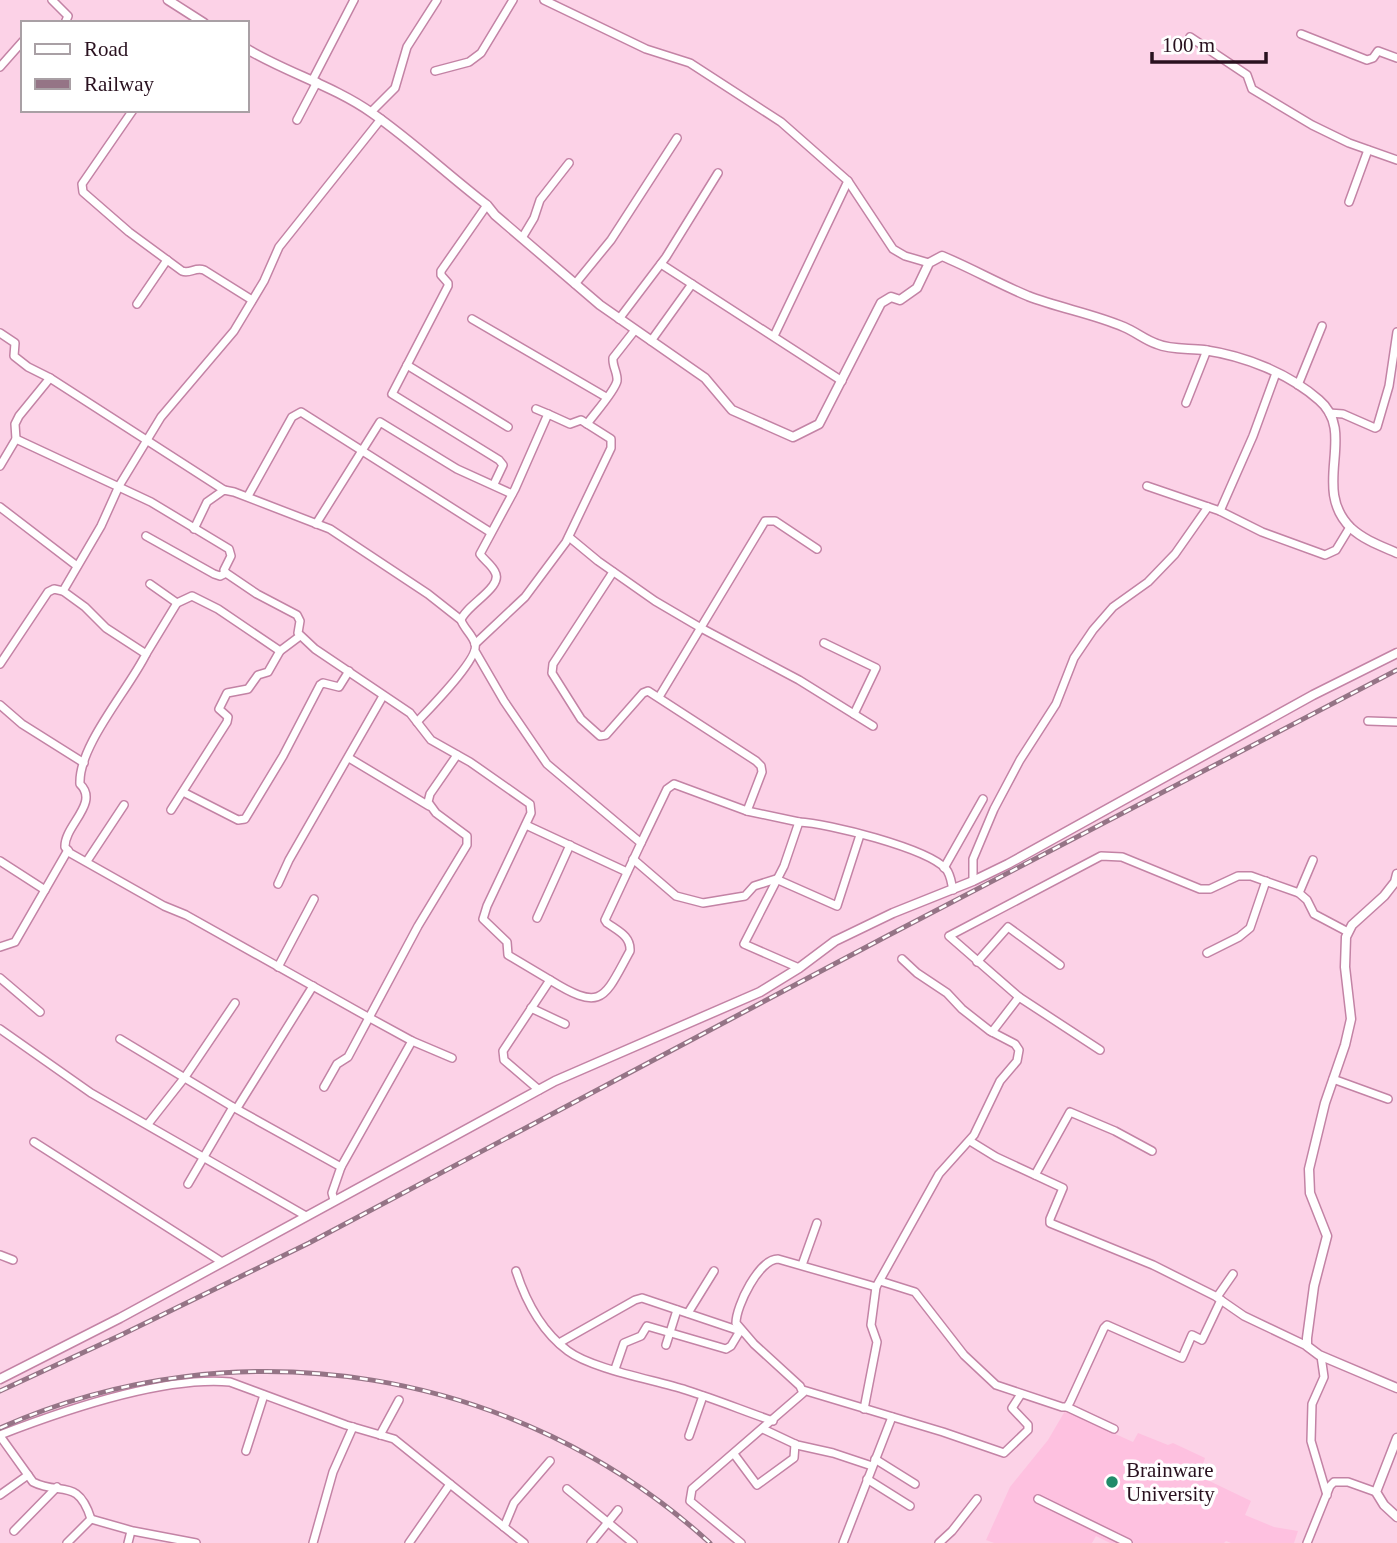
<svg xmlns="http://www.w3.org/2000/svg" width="1397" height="1543" font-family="Georgia,serif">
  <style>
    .built { fill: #fec1e0 }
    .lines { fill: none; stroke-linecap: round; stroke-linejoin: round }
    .minor-casing { stroke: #c383a5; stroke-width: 10 }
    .tertiary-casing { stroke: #c383a5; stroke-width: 11 }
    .minor { stroke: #fff; stroke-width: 7 }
    .tertiary { stroke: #fff; stroke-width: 8 }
    .rail-casing { stroke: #957486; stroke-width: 5 }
    .rail { stroke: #fff; stroke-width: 2.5; stroke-dasharray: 8; stroke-linecap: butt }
    .poi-dot { fill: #208b69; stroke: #fff; stroke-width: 2.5 }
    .labels { text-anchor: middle; stroke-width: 7; stroke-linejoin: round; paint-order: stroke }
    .poi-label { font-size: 21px; fill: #29111f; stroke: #fff; text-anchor: start }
  </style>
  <rect width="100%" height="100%" fill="#fcd2e7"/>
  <!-- built -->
  <path class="built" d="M1065,1411L1133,1442L1138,1433L1168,1445L1173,1443L1205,1458L1199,1476L1251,1501L1245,1515L1274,1527L1298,1531L1294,1543H1231L1226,1541L1224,1543H1110L1096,1536L1092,1543H994L986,1540L1010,1487L1048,1440Z"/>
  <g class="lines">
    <!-- minor casing -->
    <g class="minor-casing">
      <g id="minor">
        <path d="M52,0L68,16L65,23"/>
        <path d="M544,0L646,49L690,63L781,122L848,181L774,336"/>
        <path d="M1301,34L1367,60L1373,58L1378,51L1397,58"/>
        <path d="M1190,37L1247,75L1252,89L1312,125L1349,143L1397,160"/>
        <path d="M0,67L23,41"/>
        <path d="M435,71L469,62L481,53L513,0"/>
        <path d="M312,81L354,0"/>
        <path d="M133,110L82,184L83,192L129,232L182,271C190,274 195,267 204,270L252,300"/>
        <path d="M371,112L395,88L407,47L437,0"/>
        <path d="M381,119L279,247L264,281L234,331L161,417L119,486L101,526L63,591L85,607L106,628L146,654C129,689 78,746 80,784C100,803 64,826 65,847L70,853L164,906L186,915L368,1017L412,1041L452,1058"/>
        <path d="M297,120L317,82"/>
        <path d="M848,181L893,249L905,256L929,263"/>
        <path d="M1349,202L1368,150"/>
        <path d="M487,205L441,271V275L448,283V286L392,394L499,460L503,465L494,484"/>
        <path d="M522,238L534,218L540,200L569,163"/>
        <path d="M661,264L842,381"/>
        <path d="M575,284L611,240L677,138"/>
        <path d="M137,304L167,260"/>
        <path d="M472,319L606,397"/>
        <path d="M619,319L666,257L718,173"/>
        <path d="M0,333L15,343L14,356L28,367L50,378L19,416L15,424L16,439L0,466"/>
        <path d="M651,341L692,284"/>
        <path d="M407,365L508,427"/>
        <path d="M50,378L224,490"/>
        <path d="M1298,385L1322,326"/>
        <path d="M1186,403L1207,350"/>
        <path d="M1329,413L1343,414L1375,428L1377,427L1389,386L1397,332"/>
        <path d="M587,424C594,414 615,391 617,381C618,373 612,366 613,358L635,330"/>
        <path d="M16,439L151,502L229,549L231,556L224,570L226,573L257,594L297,615L300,621L298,633L315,649L410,713L431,740L470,762L530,804L531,813L487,906L483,919L507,942L508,955L550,980L503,1051L504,1060L539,1090"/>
        <path d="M1147,486L1220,511L1253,436L1276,373"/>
        <path d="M248,496L292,417L301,412L490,532"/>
        <path d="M0,507L77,566"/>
        <path d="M1220,511L1262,532L1325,555L1336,550L1350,527"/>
        <path d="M316,524L380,422L457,469L512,494"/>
        <path d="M194,529L207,502L224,490L234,492L330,529L428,594L461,620"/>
        <path d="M146,536L214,574L220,576L226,573"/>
        <path d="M569,537L598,561L655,601L701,628L799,680L873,726"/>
        <path d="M613,572L553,664L552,673L581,719L600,736L606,735L643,693L648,691L756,761L761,766L762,772L747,811"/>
        <path d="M150,584L177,603"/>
        <path d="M824,643L876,668L854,714"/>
        <path d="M475,644L525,597L566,542L611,448V439L581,420L570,424L548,414"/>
        <path d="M475,651L504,701L547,764L641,843L605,920L607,923C618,931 631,936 630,951C604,998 603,1013 550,980"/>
        <path d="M146,654L177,603L192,596L218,609L280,651"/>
        <path d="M0,664L48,592L54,589L63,591"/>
        <path d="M659,697L765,521H775L817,549"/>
        <path d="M0,705L22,724L84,763"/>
        <path d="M1368,721L1397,722"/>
        <path d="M417,722C428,710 480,658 475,644C473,635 464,629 461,620C466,605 504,587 495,572C492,565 484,560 480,554L515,489L548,414L536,409"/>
        <path d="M349,758L429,806"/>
        <path d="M183,792L238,820L245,819L283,756L320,685L323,683L339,687L349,671"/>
        <path d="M171,810L227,722L228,717L219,709L227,693L248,689L258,675L268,672L280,651L300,636"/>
        <path d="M799,822C827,823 927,848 946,869C951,875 951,882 953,890"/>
        <path d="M526,825L627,872"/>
        <path d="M641,843L667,789L674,784L747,811L799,822L784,866L744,944L799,968"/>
        <path d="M633,859L676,896L703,903L745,896L754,886L776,879L837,906L860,835"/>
        <path d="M0,861L45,890"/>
        <path d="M87,861L124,805"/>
        <path d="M944,868L983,799"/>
        <path d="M973,881V859L994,809L1020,760L1056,704L1074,658L1093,630L1113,607L1148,582L1175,554L1208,507"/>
        <path d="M278,884L289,860L383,696"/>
        <path d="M1299,893L1313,860"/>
        <path d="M537,918L570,845"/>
        <path d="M0,947L15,942L68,850"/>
        <path d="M1207,953L1239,937L1250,928L1266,881"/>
        <path d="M977,962L1008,927L1060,965"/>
        <path d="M278,967L314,899"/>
        <path d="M0,978L40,1012"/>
        <path d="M1019,997L1100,1050"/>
        <path d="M531,1008L565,1024"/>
        <path d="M0,1029L91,1093L306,1216"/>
        <path d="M992,1032L1019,997L949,936L1101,856L1122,857L1200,889H1210L1238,876H1251L1299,893L1307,900L1314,914L1348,932"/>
        <path d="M120,1039L233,1107L341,1167"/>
        <path d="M1333,1079L1388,1099"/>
        <path d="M324,1087L337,1064L348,1057L418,926L467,845V836L436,813L428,802L430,794L457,755"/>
        <path d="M237,1108L313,986"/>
        <path d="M148,1124L185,1077L235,1003"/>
        <path d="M970,1141L996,1157L1063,1188L1050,1219V1223L1153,1265L1215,1296L1244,1316L1307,1346"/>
        <path d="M34,1142L222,1262"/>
        <path d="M1035,1175L1070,1112L1115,1131L1152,1151"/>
        <path d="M188,1184L233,1107"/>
        <path d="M334,1200L332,1193L341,1167L412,1041"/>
        <path d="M0,1255L13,1260"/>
        <path d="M802,1265L817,1223"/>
        <path d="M516,1271C526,1302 541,1331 568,1351C592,1369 655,1380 686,1390C715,1399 744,1411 773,1421"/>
        <path d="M880,1281L915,1292L964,1355L996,1385L1062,1407H1067L1070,1402L1104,1328L1107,1325L1182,1358L1192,1335L1202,1340L1221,1300"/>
        <path d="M1217,1297L1233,1274"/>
        <path d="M688,1313L714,1271"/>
        <path d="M559,1343L635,1300L642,1298L743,1332"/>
        <path d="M666,1345L677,1310"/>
        <path d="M1321,1356L1324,1377L1312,1404L1311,1441L1327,1495"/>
        <path d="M615,1369L624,1343L641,1336L647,1326L726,1349L731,1346L740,1331"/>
        <path d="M803,1390L943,1432L1004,1453L1028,1430V1425L1012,1408L1021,1394"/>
        <path d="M1067,1407L1114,1429"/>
        <path d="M864,1409L877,1342L871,1325L876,1287"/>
        <path d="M763,1429L797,1445L833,1453L872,1466"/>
        <path d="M0,1435C62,1411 163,1376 230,1382L346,1425L394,1439L450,1484"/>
        <path d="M380,1435L399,1400"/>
        <path d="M0,1436L33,1482C60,1496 78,1477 91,1519L67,1543"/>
        <path d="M689,1436L703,1396"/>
        <path d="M246,1451L264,1395"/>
        <path d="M734,1454L757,1485L794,1458L795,1444"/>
        <path d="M875,1459L915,1484"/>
        <path d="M867,1479L910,1506"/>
        <path d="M567,1489L633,1543"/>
        <path d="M0,1495L28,1475"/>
        <path d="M1038,1499L1128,1543"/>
        <path d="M91,1519L133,1531L196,1543"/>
        <path d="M504,1527L514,1503L550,1461"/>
        <path d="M14,1531L57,1487"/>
        <path d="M128,1543L131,1531"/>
        <path d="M313,1543L333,1472L353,1427"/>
        <path d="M409,1543L450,1484L524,1543"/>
        <path d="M591,1543L618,1510"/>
        <path d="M741,1543L690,1501L692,1489L803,1393L800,1386L754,1344L736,1323C736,1306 759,1259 778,1259L876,1287L939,1174L974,1135L1000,1081L1017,1061L1019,1050L1015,1044L990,1031L962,1009L947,993L917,973L902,959"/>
        <path d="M843,1543L892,1417"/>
        <path d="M939,1543L952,1531L977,1499"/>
        <path d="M1307,1543L1330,1486L1334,1482H1348L1376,1492"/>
      </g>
    </g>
    <!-- tertiary casing -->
    <g class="tertiary-casing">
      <g id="tertiary">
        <path d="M168,0L204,23"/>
        <path d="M247,49C287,73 334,86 372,113C412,141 448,175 487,205L495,215L600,305L705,378L732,410L793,437L819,424L881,303L891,297L900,300L917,288L929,263L942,256C971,268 999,284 1028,296C1059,308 1094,314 1124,327C1136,332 1145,340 1157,344C1171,350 1189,348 1204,350C1245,356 1288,373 1319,400C1358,433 1310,488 1351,528C1364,540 1381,546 1397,553"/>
        <path d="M1397,874L1395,882L1384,896L1352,925L1346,937L1345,967L1351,1019L1345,1045L1325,1103L1309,1169L1310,1193L1327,1236L1314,1286L1307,1338V1346L1319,1355L1397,1388"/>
        <path d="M0,1379L120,1318L555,1081L760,992L799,968L835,941L893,913L973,881L1008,864L1313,695L1397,653"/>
        <path d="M1397,1438L1376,1492L1384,1505L1397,1517"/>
      </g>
    </g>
    <!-- minor -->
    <use href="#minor" class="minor"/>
    <!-- tertiary -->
    <use href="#tertiary" class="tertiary"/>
    <!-- rail casing -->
    <g class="rail-casing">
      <g id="rail">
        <path d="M0,1391L121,1335L309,1243L889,935L1397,670"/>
        <path d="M0,1428C238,1322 518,1368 710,1543"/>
      </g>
    </g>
    <!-- rail -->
    <use href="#rail" class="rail"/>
  </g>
  <!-- markers -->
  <circle class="poi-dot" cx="1112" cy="1482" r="7"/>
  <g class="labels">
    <!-- poi labels -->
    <g class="poi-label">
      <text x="1126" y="1477">Brainware<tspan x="1126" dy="24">University</tspan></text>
    </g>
  </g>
  <!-- legend -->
  <rect x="21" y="21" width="228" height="91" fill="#ffffff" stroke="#a9a0a5" stroke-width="2"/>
  <rect x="35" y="44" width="35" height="10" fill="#ffffff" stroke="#a9a0a5" stroke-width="2"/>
  <text x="84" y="56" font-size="21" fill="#29111f">Road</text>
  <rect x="35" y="79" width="35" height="10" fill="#957486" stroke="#a9a0a5" stroke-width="2"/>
  <text x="84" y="91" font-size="21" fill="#29111f">Railway</text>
  <!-- scale -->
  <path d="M1152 52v10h114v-10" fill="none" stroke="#29111f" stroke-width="3.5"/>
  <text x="1162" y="52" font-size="21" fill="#29111f" stroke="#ffffff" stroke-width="5" paint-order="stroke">100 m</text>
</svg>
